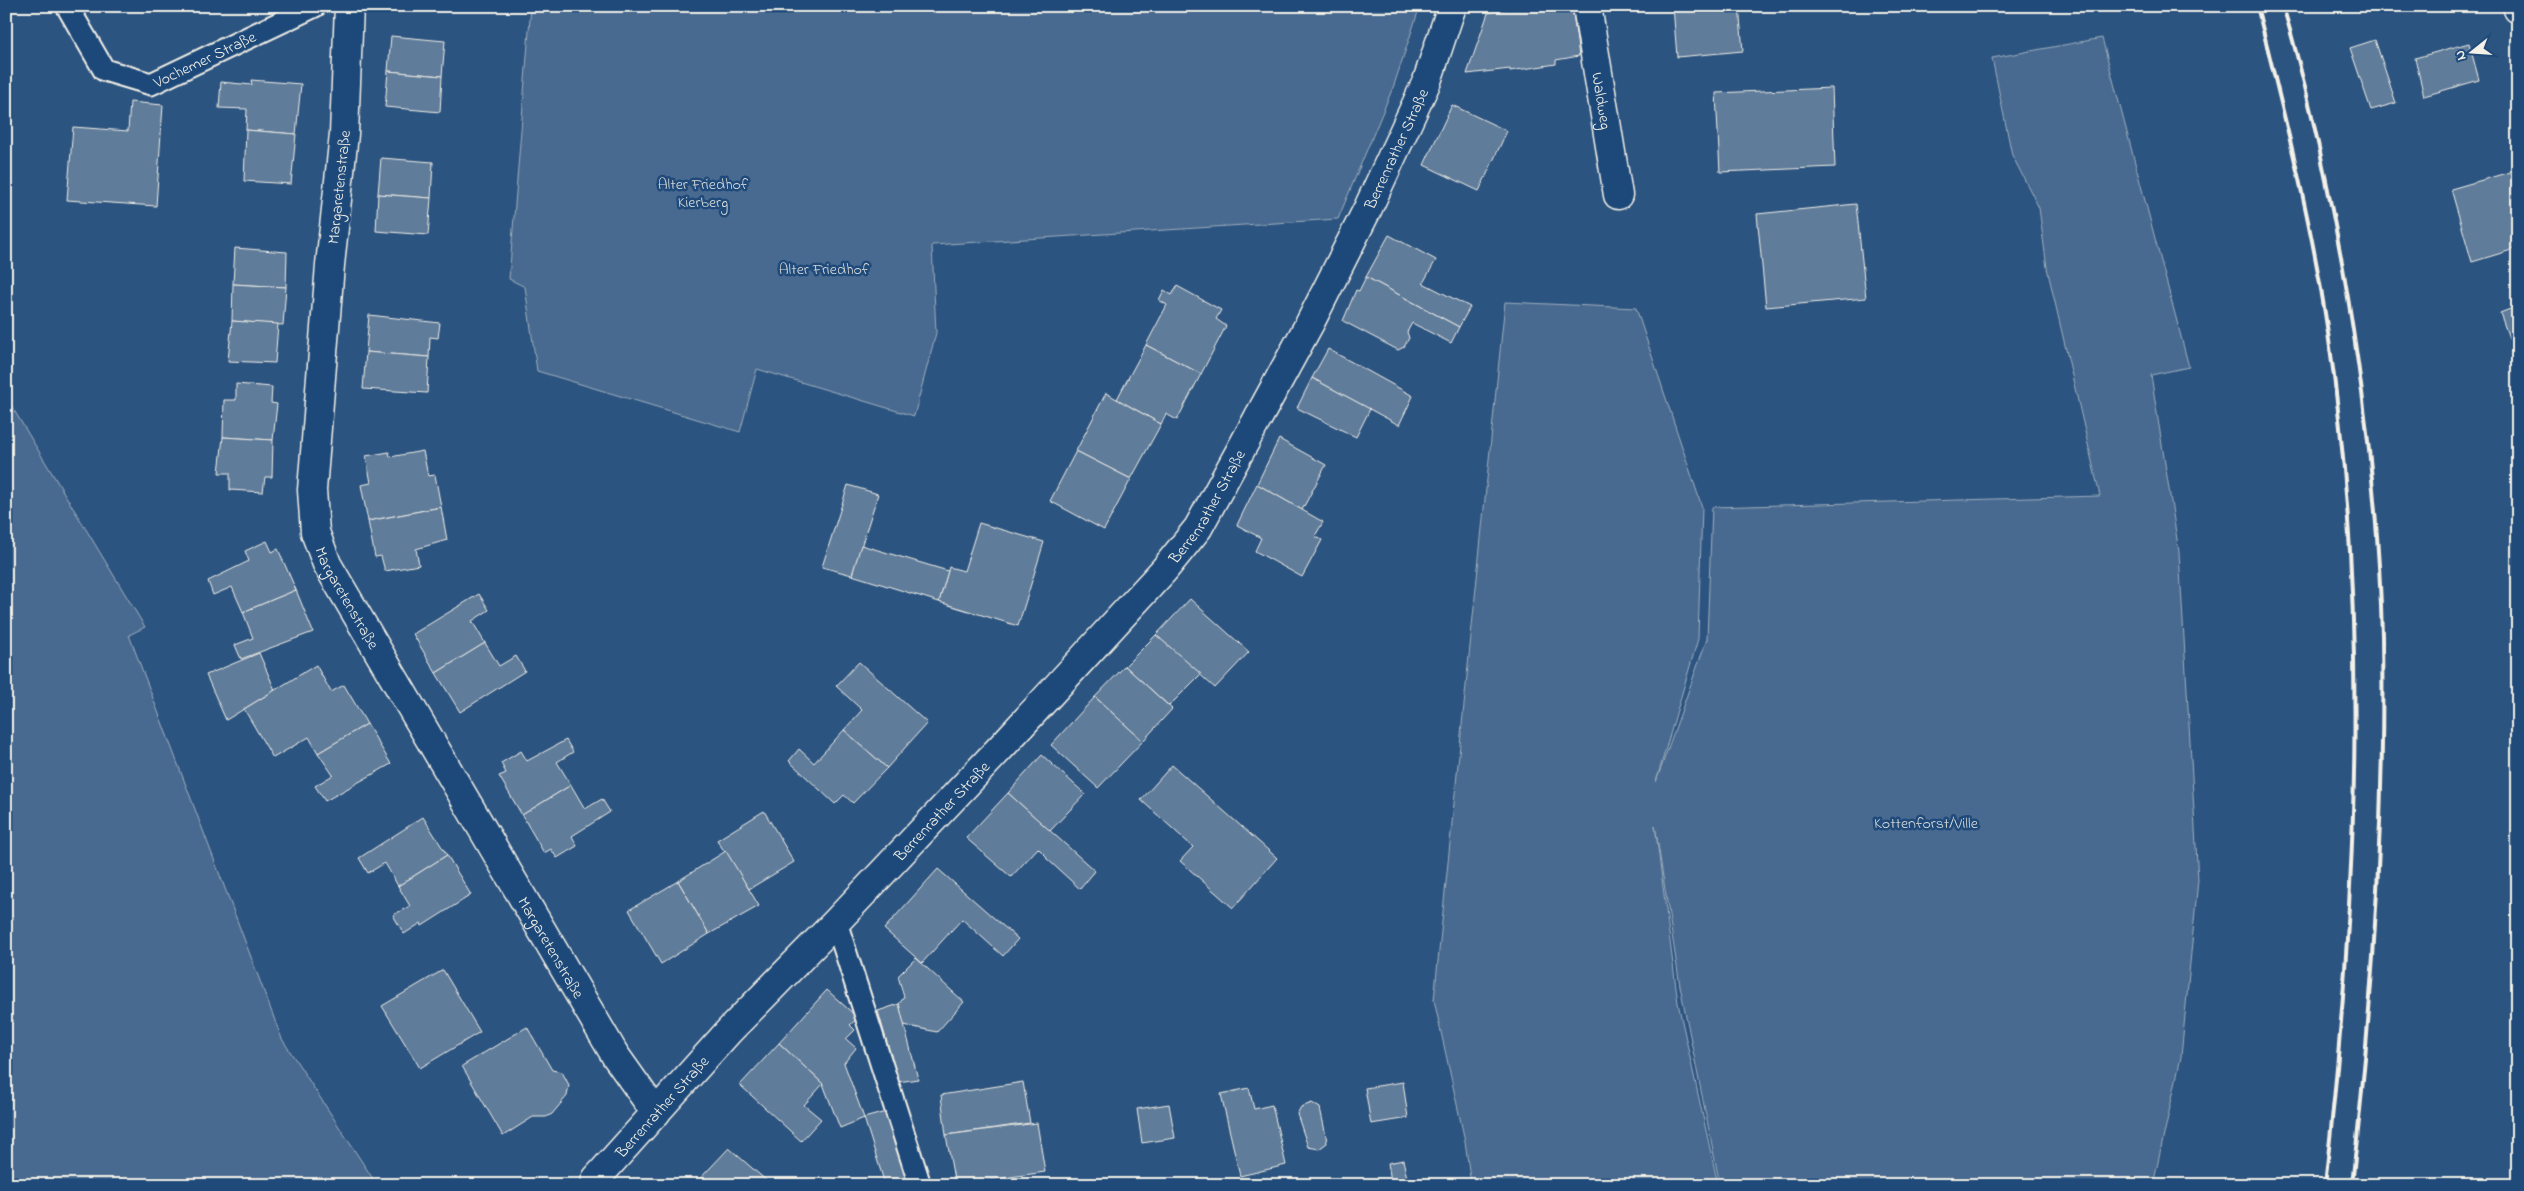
<svg xmlns="http://www.w3.org/2000/svg" width="2524" height="1191" font-family="'Indie Flower',sans-serif">
  <style>
    .green { fill: #496b90; stroke: #9eaebc }
    .building { fill: #5e7b9a; stroke: #f4f1e8 }
    .lines { fill: none; stroke-linecap: round; stroke-linejoin: round }
    .service-casing { stroke: #f4f1e8; stroke-width: 25 }
    .minor-casing { stroke: #f4f1e8; stroke-width: 31 }
    .service { stroke: #1f4a7a; stroke-width: 21 }
    .minor { stroke: #1f4a7a; stroke-width: 28 }
    .rail { stroke: #f4f1e8; stroke-width: 4 }
    .labels { text-anchor: middle; stroke-width: 5; stroke-linejoin: round; paint-order: stroke }
    .street-label { font-size: 16px; fill: #f4f1e8; stroke: #1f4a7a }
    .park-label { font-size: 16px; fill: #dadddb; stroke: #1f4a7a }
  </style>
  <rect width="100%" height="100%" fill="#2c5481"/>
  <filter id="ink" filterUnits="userSpaceOnUse"><feTurbulence type="fractalNoise" baseFrequency=".02" numOctaves="2"/><feDisplacementMap in="SourceGraphic" scale="10" xChannelSelector="R" yChannelSelector="G"/><feConvolveMatrix kernelMatrix="1 2 1 2 8 2 1 2 1" color-interpolation-filters="sRGB"/></filter>
  <g filter="url(#ink)">
    <!-- green -->
    <g class="green">
      <path d="M531,6H1420L1394,85L1338,219L932,245L936,333L914,416L757,369L740,432L537,371L525,287L509,279Z"/>
      <path d="M2102,38L2189,367L2151,375L2179,552L2198,880L2181,1057L2153,1185H1720L1680,986L1655,825L1678,1003L1718,1185H1471L1465,1141L1434,1000L1505,302L1636,308L1702,507L1698,639L1656,782L1707,639L1712,507L2100,496L2047,268L2039,208L2012,155L1992,58Z"/>
      <path d="M6,397L145,627L129,635L282,1039L377,1185H6Z"/>
    </g>
    <!-- building -->
    <g class="building">
      <path d="M1520,6H1572L1579,56L1556,60V64L1510,71V69L1467,74L1488,13Z"/>
      <path d="M1673,6H1739L1743,51L1677,57Z"/>
      <path d="M391,36L445,41L442,76L388,71Z"/>
      <path d="M2375,40L2396,103L2371,110L2350,48Z"/>
      <path d="M2469,43L2479,80L2424,96L2415,58Z"/>
      <path d="M388,71L442,76L440,112L385,107Z"/>
      <path d="M251,80L301,84L296,134L246,130L247,109L219,108L221,82L252,85Z"/>
      <path d="M1832,88L1835,167L1720,172L1716,93Z"/>
      <path d="M130,102L163,105L156,206L67,200L73,127L128,131Z"/>
      <path d="M1452,105L1507,131L1479,191L1424,165Z"/>
      <path d="M246,130L296,134L291,184L244,181Z"/>
      <path d="M381,158L433,162L431,198L378,194Z"/>
      <path d="M2510,172L2518,199V248L2472,262L2451,189Z"/>
      <path d="M378,194L431,198L428,235L376,231Z"/>
      <path d="M1856,204L1866,298L1766,307L1757,214Z"/>
      <path d="M1389,235L1436,260L1423,283L1470,307L1459,327L1366,277Z"/>
      <path d="M235,248L287,252L286,287L233,284Z"/>
      <path d="M1366,277L1459,327L1451,343L1412,323L1407,332L1409,338L1404,347L1398,350L1343,321L1356,290L1359,291Z"/>
      <path d="M233,284L286,287L283,325L232,321Z"/>
      <path d="M1177,286L1221,310L1216,319L1226,326L1201,374L1146,345L1167,305L1159,300L1164,290L1172,295Z"/>
      <path d="M2518,306V363L2500,313Z"/>
      <path d="M369,315L440,323L438,338L430,337L429,357L366,352Z"/>
      <path d="M232,321L278,324L275,363L228,361Z"/>
      <path d="M1146,345L1201,374L1177,420L1166,414L1161,424L1117,399Z"/>
      <path d="M1328,349L1413,396L1399,425L1312,378Z"/>
      <path d="M366,352L429,357L427,393L363,389Z"/>
      <path d="M1312,378L1370,409L1356,437L1297,408Z"/>
      <path d="M236,384L272,387L271,403L277,404L273,440L223,437L224,400H236Z"/>
      <path d="M1106,393L1161,424L1131,479L1076,451Z"/>
      <path d="M223,437L273,440L272,477H265L263,492L230,490V473H219Z"/>
      <path d="M1279,439L1326,465L1302,510L1257,484Z"/>
      <path d="M423,451L428,476L435,475L441,507L368,521L361,485L371,483L366,456L389,452L390,457Z"/>
      <path d="M1076,451L1131,479L1104,530L1050,501Z"/>
      <path d="M1257,484L1323,522L1315,536L1322,540L1302,577L1255,551L1261,538L1237,525Z"/>
      <path d="M848,485L878,494L852,575L822,567Z"/>
      <path d="M441,507L447,540L416,549L419,565L385,571L381,556L375,557L368,521Z"/>
      <path d="M979,523L1044,542L1018,626L939,602L949,567L964,571Z"/>
      <path d="M267,541L272,552L278,549L296,590L243,612L232,587L213,595L208,581L249,561L245,551Z"/>
      <path d="M861,545L948,571L939,602L852,575Z"/>
      <path d="M296,590L313,632L241,659L235,645L253,638L243,612Z"/>
      <path d="M479,594L489,610L472,621L485,643L436,673L413,634Z"/>
      <path d="M1190,599L1249,652L1215,688L1156,635Z"/>
      <path d="M1156,635L1201,674L1169,706L1125,666Z"/>
      <path d="M485,643L499,666L516,656L525,671L460,712L436,673Z"/>
      <path d="M259,653L275,690L226,720L206,675Z"/>
      <path d="M859,662L927,723L887,768L844,730L862,710L836,686Z"/>
      <path d="M316,665L331,692L344,685L367,724L318,753L309,737L273,758L244,709Z"/>
      <path d="M1125,666L1172,709L1143,741L1095,697Z"/>
      <path d="M1095,697L1143,741L1098,788L1051,745Z"/>
      <path d="M367,724L391,764L325,801L315,786L333,775L318,753Z"/>
      <path d="M844,730L887,768L853,803L844,795L835,804L789,761L799,749L814,763Z"/>
      <path d="M566,740L573,752L557,762L571,785L522,815L499,776L506,773L501,763L521,751L527,761Z"/>
      <path d="M1042,755L1085,794L1050,831L1008,793Z"/>
      <path d="M1172,765L1277,858L1233,908L1180,861L1193,847L1141,800Z"/>
      <path d="M571,785L585,809L602,799L610,812L572,836L577,846L557,858L551,849L544,853L522,815Z"/>
      <path d="M1008,793L1095,871L1080,889L1046,858L1047,857L1038,848L1011,877L966,838Z"/>
      <path d="M764,811L794,862L749,889L717,840Z"/>
      <path d="M423,817L447,855L398,886L385,863L368,873L359,858Z"/>
      <path d="M726,851L759,906L709,934L678,881Z"/>
      <path d="M447,855L471,895L422,926L421,923L404,934L393,915L410,906L398,886Z"/>
      <path d="M938,869L1018,939L1003,956L962,919L922,963L884,929Z"/>
      <path d="M678,881L709,934L661,964L629,910Z"/>
      <path d="M916,958L964,1002L937,1032L904,1025L899,1004L904,997L898,976Z"/>
      <path d="M443,970L480,1032L420,1068L382,1006Z"/>
      <path d="M827,990L858,1018L850,1025L855,1030L846,1039L856,1048L844,1063L864,1118L840,1128L823,1084L779,1043Z"/>
      <path d="M899,1004L918,1079L898,1082L878,1011Z"/>
      <path d="M527,1027L552,1070L562,1072L569,1085L567,1096L552,1114L546,1117H533L503,1136L462,1066Z"/>
      <path d="M779,1043L823,1084L804,1105L821,1119L801,1141L740,1085Z"/>
      <path d="M1023,1082L1030,1123L946,1135L941,1095Z"/>
      <path d="M1403,1082L1408,1118L1371,1124L1365,1088Z"/>
      <path d="M1249,1088L1254,1109L1272,1105L1286,1165L1240,1176L1221,1094Z"/>
      <path d="M1312,1103L1320,1108L1326,1136L1327,1143L1319,1149L1308,1147L1297,1114L1301,1107Z"/>
      <path d="M1169,1104L1175,1138L1142,1143L1137,1109Z"/>
      <path d="M886,1112L909,1185H886L884,1181L864,1118Z"/>
      <path d="M1037,1123L1045,1172L955,1185L946,1135Z"/>
      <path d="M729,1148L768,1182L769,1185H694Z"/>
      <path d="M1403,1160L1407,1178L1391,1181L1388,1163Z"/>
    </g>
    <g class="lines">
      <!-- service casing -->
      <g class="service-casing">
        <g id="service">
          <path id="s1" d="M67,6L104,70L151,84L315,6"/>
          <path d="M836,922L920,1185"/>
        </g>
      </g>
      <!-- minor casing -->
      <g class="minor-casing">
        <g id="minor">
          <path id="s2" d="M349,6L344,134L330,265L312,490L315,532L327,564L615,1055L656,1113"/>
          <path id="s3" d="M1587,6L1618,195"/>
          <path d="M2517,6L2518,9"/>
          <path id="s4" d="M595,1185L596,1179L729,1031L836,922L1005,743L1164,570L1198,528L1311,321L1368,208L1427,81L1452,6"/>
        </g>
      </g>
      <!-- service -->
      <use href="#service" class="service"/>
      <!-- minor -->
      <use href="#minor" class="minor"/>
      <!-- rail -->
      <g class="rail">
        <path d="M2257,6C2284,114 2312,223 2328,333C2370,616 2357,901 2325,1185"/>
        <path d="M2283,6C2309,92 2327,180 2343,268C2364,390 2379,513 2382,636C2385,820 2373,1002 2352,1185"/>
      </g>
    </g>
  </g>
  <g class="labels">
    <!-- street labels -->
    <g class="street-label">
      <text dy="6" stroke="none"><textPath href="#s1" startOffset="182">Vochemer Straße</textPath></text>
      <text dy="6" stroke="none"><textPath href="#s3" startOffset="96">Waldweg</textPath></text>
      <text dy="6" stroke="none"><textPath href="#s4" startOffset="1321">Berrenrather Straße</textPath></text>
      <text transform="translate(338 187) rotate(-84)" y="6">Margaretenstraße</text>
      <text dy="6" stroke="none"><textPath href="#s4" startOffset="916">Berrenrather Straße</textPath></text>
      <text dy="6" stroke="none"><textPath href="#s2" startOffset="601">Margaretenstraße</textPath></text>
      <text dy="6" stroke="none"><textPath href="#s4" startOffset="511">Berrenrather Straße</textPath></text>
      <text dy="6" stroke="none"><textPath href="#s2" startOffset="1006">Margaretenstraße</textPath></text>
      <text dy="6" stroke="none"><textPath href="#s4" startOffset="104">Berrenrather Straße</textPath></text>
    </g>
    <!-- park labels -->
    <g class="park-label">
      <text x="703" y="189">Alter Friedhof<tspan x="703" dy="18">Kierberg</tspan></text>
      <text x="824" y="274">Alter Friedhof</text>
      <text x="1926" y="828">Kottenforst/Ville</text>
    </g>
  </g>
  <!-- margin -->
  <rect width="2524" height="1191" fill="none" stroke="#1f4a7a" stroke-width="25"/>
  <rect x="12" y="12" width="2499" height="1166" fill="none" stroke="#f4f1e8" stroke-width="2" filter="url(#ink)"/>
  <!-- north arrow -->
  <g transform="translate(2472 52) rotate(253)" stroke="#1f4a7a" stroke-width="4" paint-order="stroke">
  <path d="M0-4L9 19L0 12L-9 19Z" fill="#f4f1e8"/>
  <text y="-8" font-size="14" font-weight="bold" text-anchor="middle" fill="#f4f1e8">N</text>
  </g>
</svg>
